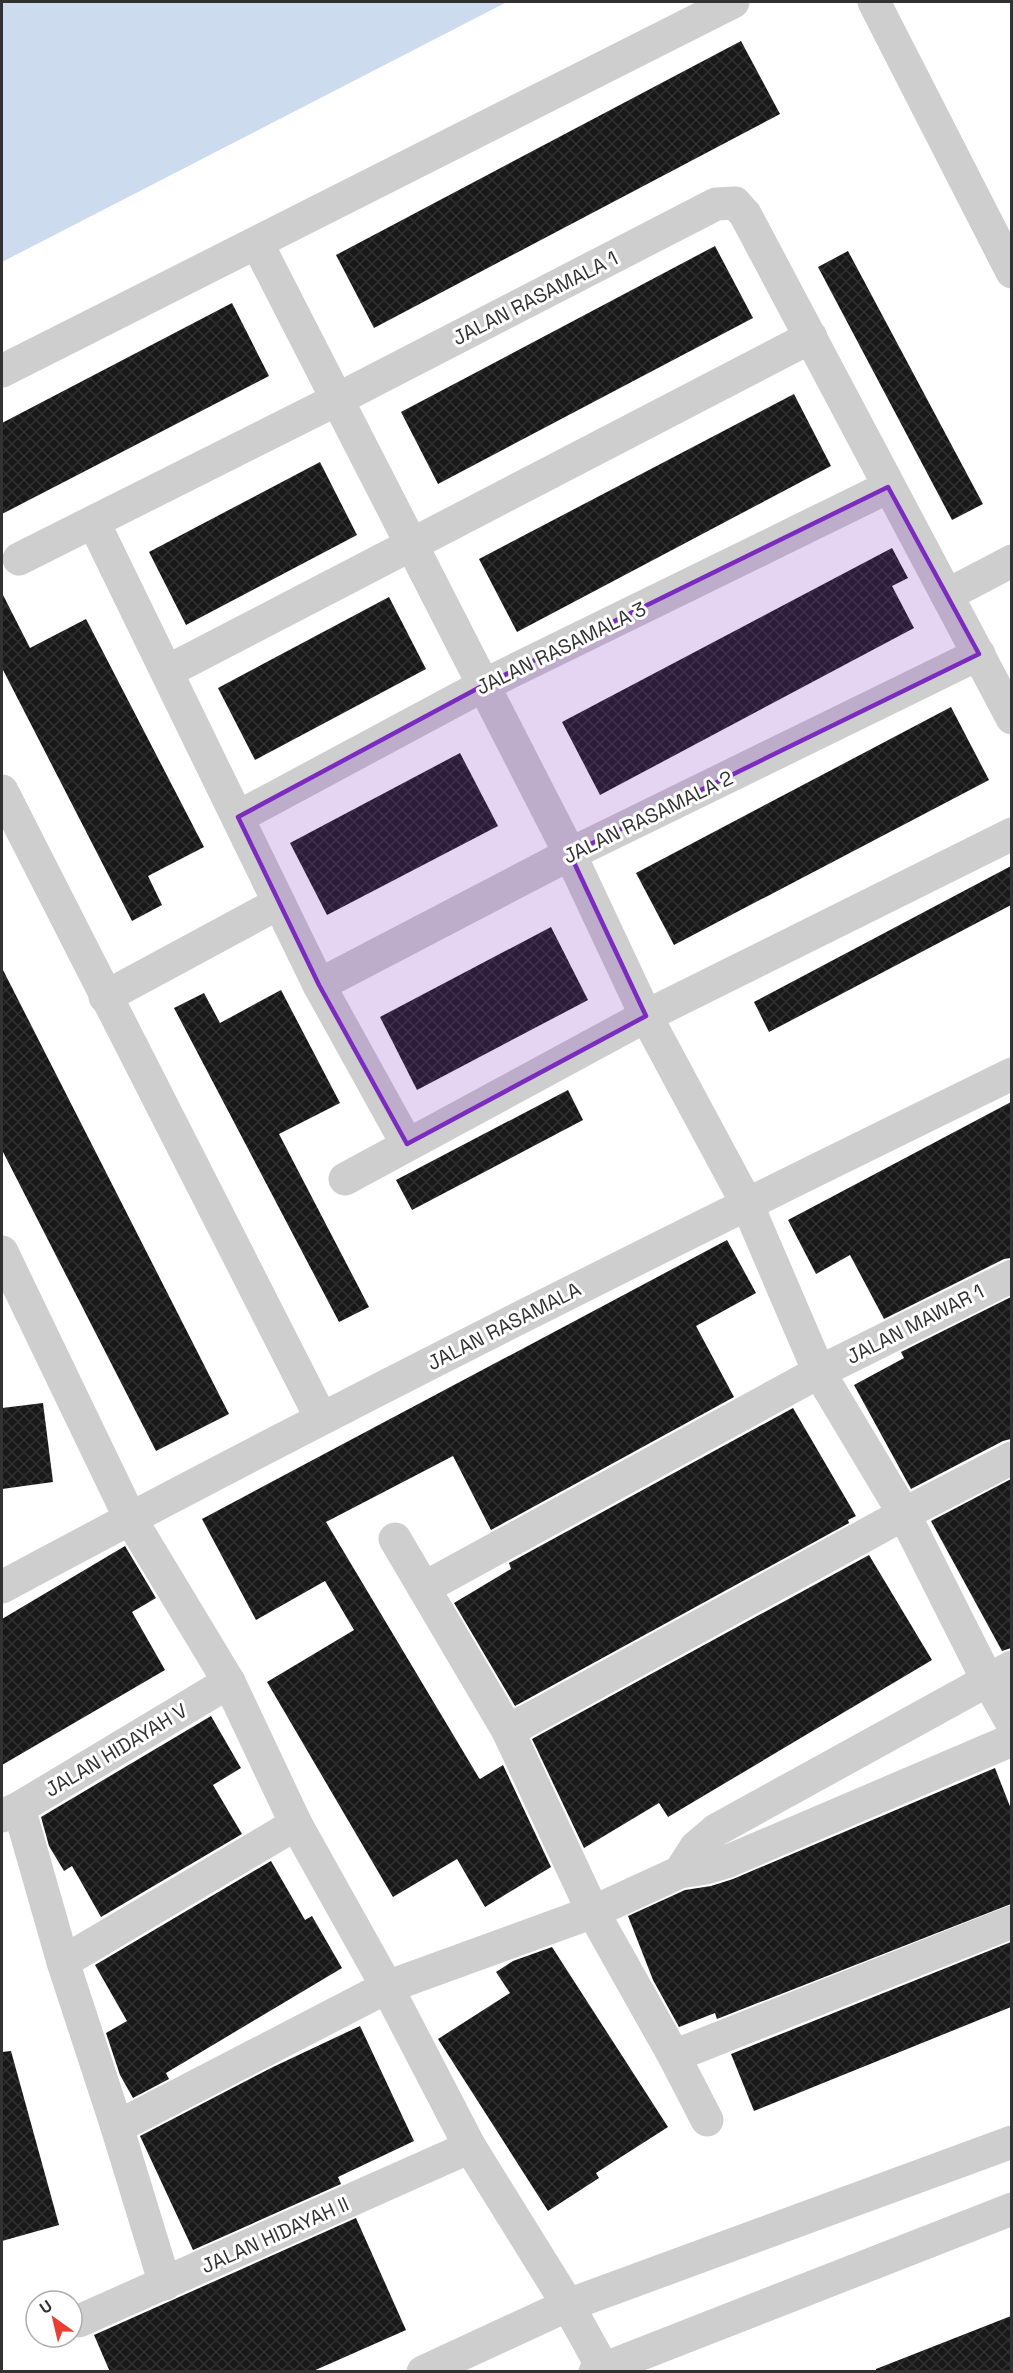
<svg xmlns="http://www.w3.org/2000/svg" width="1013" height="2373" font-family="'Space Grotesk',sans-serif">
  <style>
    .water { fill: #ccdcee }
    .building { fill: url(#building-cross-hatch) }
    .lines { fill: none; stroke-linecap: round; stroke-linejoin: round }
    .street { stroke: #cecece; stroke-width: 33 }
    .marked { fill: #7b2cbf; fill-opacity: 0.2; stroke: #7b2cbf; stroke-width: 4.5; stroke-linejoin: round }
    .labels { text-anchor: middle; stroke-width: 6; stroke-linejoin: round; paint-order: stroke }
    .street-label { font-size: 20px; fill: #313131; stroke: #fff }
  </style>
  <defs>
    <pattern id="building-cross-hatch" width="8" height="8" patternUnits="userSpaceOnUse" patternTransform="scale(1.5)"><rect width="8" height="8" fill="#181818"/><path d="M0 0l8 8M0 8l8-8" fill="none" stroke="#313131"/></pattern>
  </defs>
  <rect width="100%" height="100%" fill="#fff"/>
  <!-- water -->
  <path class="water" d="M2,2H507L2,262Z"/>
  <!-- building -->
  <g class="building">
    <path d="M741,41L780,114L374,328L336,255Z"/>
    <path d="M715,246L753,318L438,484L401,412Z"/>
    <path d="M848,251L983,504L952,520L818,267Z"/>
    <path d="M232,303L269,376L2,514V423Z"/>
    <path d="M794,394L831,466L517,632L479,559Z"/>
    <path d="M320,462L357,535L186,625L149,552Z"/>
    <path d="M892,548L908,578L892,586L914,628L600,795L562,722Z"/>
    <path d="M2,593L30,648L86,619L204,847L148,876L162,905L132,921L2,668Z"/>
    <path d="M389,597L426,669L255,760L218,688Z"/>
    <path d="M951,707L989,780L674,945L636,873Z"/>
    <path d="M460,753L498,826L327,915L290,843Z"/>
    <path d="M1011,866V905L769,1032L754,1002Z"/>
    <path d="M551,927L588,1000L417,1090L380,1017Z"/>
    <path d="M2,968L229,1414L156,1451L2,1150Z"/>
    <path d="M281,990L340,1103L279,1134L369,1307L339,1322L174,1008L204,993L220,1023Z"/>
    <path d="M568,1090L583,1120L412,1210L396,1180Z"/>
    <path d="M1011,1102V1258L1004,1259L884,1319L850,1255L816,1274L788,1220Z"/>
    <path d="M727,1240L756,1293L696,1326L734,1397L491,1530L453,1456L326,1522L479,1778L480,1779L503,1765L551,1867L485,1907L457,1859L393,1897L267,1682L354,1630L325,1581L256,1620L202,1519Z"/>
    <path d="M1011,1297V1439L1003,1441L911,1489L854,1385L904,1358L901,1352Z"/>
    <path d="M43,1403L53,1482L2,1489V1408Z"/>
    <path d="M793,1408L856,1516L848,1520L849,1523L515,1706L454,1603L511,1569L509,1563Z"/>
    <path d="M1011,1479V1648L1002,1651L931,1521Z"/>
    <path d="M125,1546L156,1598L132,1612L165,1670L2,1765V1619Z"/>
    <path d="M869,1555L932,1660L668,1817L659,1803L584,1848L532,1739Z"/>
    <path d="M211,1716L241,1768L213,1785L242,1834L101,1917L72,1866L64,1871L49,1846L41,1817Z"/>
    <path d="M995,1768L1011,1809V1904L717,2019L715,2013L679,2027L653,1980L628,1916L685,1890L711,1886L733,1879Z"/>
    <path d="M271,1861L305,1920L312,1916L342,1968L166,2073L169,2079L133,2098L120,2075L106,2033L127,2021L95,1965Z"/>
    <path d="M1011,1942V2007L754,2111L731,2054Z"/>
    <path d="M552,1947L668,2127L596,2173L599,2178L548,2211L438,2039L510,1993L496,1972L513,1961Z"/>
    <path d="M360,2026L414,2141L338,2177L341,2184L193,2250L140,2136L273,2067Z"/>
    <path d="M11,2051L59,2225L2,2241V2052Z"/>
    <path d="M356,2218L406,2330L311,2372H110L94,2335Z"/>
    <path d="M1011,2316V2372H876V2369Z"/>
  </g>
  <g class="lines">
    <!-- street -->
    <g class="street">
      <path d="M874,2L1012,272"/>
      <path d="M257,243L570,854L646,1016L747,1204L819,1372L904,1514L987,1679L1012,1723"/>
      <path d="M2,371L733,2"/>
      <path d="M94,523L319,985L407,1144"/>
      <path d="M19,559L336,400L716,204L735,203L745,214L1012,718"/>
      <path d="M947,595L1012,561"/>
      <path d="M168,671L811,337"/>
      <path d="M2,791L321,1418"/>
      <path d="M238,817L484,685L888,487"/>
      <path d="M319,985L570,854L979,654"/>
      <path d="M105,997L279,903"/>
      <path d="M345,1179L646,1016L1012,834"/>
      <path d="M2,1252L130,1518L229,1682L296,1824L387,1987L470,2147L568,2305L605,2372"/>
      <path d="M395,1539L508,1731L593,1912L674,2056L707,2120"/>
      <path d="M2,1587C335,1408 672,1240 1012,1074"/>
      <path d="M424,1588L819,1372L1012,1276"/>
      <path d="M508,1731L904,1514L1012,1458"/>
      <path d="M19,1808L63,1962L117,2127L165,2284"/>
      <path d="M2,1816L19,1808L229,1682"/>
      <path d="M680,1872L696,1847L716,1830L1012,1667"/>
      <path d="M63,1962L296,1824"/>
      <path d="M674,2056L1012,1922"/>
      <path d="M117,2127L387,1987L593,1912L680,1872L706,1868L726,1862L1012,1740"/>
      <path d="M79,2321L470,2147"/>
      <path d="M423,2372L568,2305L1012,2142"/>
      <path d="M595,2372L1012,2209"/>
    </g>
  </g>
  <!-- marked area -->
  <path class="marked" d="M888,487L979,654L570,854L646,1016L407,1144L319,985L238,817L484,685Z"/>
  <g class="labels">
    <!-- street labels -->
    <g class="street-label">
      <text transform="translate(535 298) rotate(-27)" y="7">JALAN RASAMALA 1</text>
      <text transform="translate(561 648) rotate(-26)" y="7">JALAN RASAMALA 3</text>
      <text transform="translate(648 817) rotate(-26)" y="7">JALAN RASAMALA 2</text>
      <text transform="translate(915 1324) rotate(-27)" y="7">JALAN MAWAR 1</text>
      <text transform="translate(504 1326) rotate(-27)" y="7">JALAN RASAMALA</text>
      <text transform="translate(116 1750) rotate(-31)" y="7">JALAN HIDAYAH V</text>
      <text transform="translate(275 2235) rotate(-24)" y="7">JALAN HIDAYAH II</text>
    </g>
  </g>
  <!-- border -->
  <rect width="1013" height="2373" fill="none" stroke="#313131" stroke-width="6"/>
  <!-- north arrow -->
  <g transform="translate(54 2319) rotate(326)"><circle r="28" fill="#ffffff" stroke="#adadad" stroke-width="1.5"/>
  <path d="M0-4.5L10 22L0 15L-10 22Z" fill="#ea3e32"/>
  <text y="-9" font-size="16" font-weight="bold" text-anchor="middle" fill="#313131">U</text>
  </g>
</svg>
